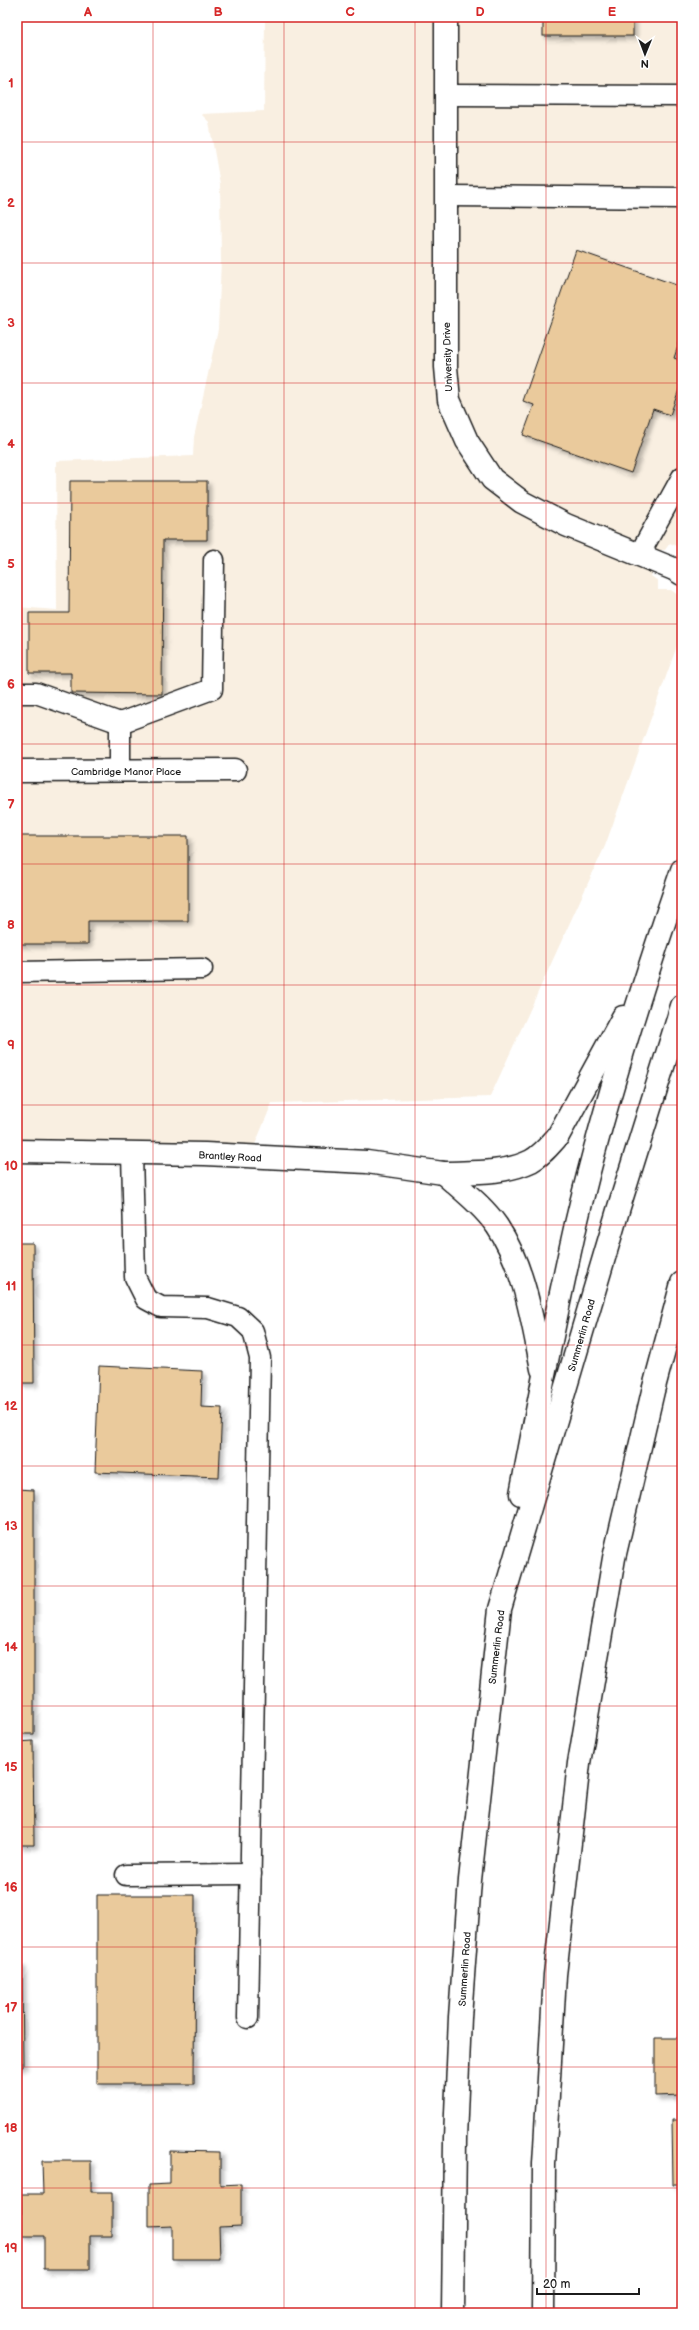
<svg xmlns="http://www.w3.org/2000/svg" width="699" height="2330" font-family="'Balsamiq Sans',sans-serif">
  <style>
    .built { fill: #f9efe1 }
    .building { fill: #eaca9c; stroke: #1c1c1c; filter: url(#shadow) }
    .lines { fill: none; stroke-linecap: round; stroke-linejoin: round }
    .lane-casing { stroke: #1c1c1c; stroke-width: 23 }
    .street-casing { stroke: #1c1c1c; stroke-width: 25 }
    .primary-casing { stroke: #1c1c1c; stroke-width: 25 }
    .lane { stroke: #fff; stroke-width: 20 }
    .street { stroke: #fff; stroke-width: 22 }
    .primary { stroke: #fff; stroke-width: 22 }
    .grid { fill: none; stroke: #d62828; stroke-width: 1; stroke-opacity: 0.55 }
    .labels { text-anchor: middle; stroke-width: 3.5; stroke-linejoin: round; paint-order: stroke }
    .street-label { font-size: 10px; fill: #1c1c1c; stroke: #fff }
    .neatline { fill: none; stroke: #d62828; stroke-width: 1.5 }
    .grid-label { font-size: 13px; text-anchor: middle; font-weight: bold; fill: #d62828 }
  </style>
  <defs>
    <filter id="shadow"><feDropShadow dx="3.5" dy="3.5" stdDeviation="2" flood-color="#0004"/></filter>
  </defs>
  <rect width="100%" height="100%" fill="#fff"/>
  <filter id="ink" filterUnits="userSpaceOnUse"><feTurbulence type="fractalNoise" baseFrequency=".025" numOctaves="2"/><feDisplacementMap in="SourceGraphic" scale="8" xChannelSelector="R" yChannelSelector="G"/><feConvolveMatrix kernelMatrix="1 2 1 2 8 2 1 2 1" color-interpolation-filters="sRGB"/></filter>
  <g filter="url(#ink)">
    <!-- built -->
    <path class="built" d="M265,17H682V549L670,543L665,550H657V564L651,576L658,581V590H671L682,598V632L605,846L490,1097L272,1103L254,1147L17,1146V607L57,610L56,461L193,456L194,437L218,329L221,260L220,184L209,122L201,114L264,111Z"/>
    <!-- building -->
    <g class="building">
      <rect x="543" y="17" width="90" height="19"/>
      <path d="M576,250L682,287V334L674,358L682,361V381L670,415L653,409L631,473L523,435L534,405L523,401Z"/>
      <path d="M70,481H207V540H163L162,694L71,693V673H29V613H69Z"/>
      <path d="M17,836H188V921H88V944H17Z"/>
      <path d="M17,1243H33L34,1383H17Z"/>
      <path d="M99,1366L202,1371L201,1407L222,1408L219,1477L95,1472Z"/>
      <path d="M17,1489L34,1490V1734H17Z"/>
      <path d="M33,1741L34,1845H17V1742Z"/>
      <path d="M97,1895H195L194,2084H97Z"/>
      <path d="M17,1964H22L23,2067H17Z"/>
      <path d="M655,2038H682V2095L655,2096Z"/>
      <path d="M672,2120H682V2185H673Z"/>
      <path d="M170,2151L220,2152V2185L241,2184V2226L219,2227L220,2259H172V2226L149,2227V2185L170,2184Z"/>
      <path d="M42,2161H91V2192H112V2236H90V2269H44V2236H22L21,2194H43Z"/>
    </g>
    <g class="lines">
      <!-- lane casing -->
      <g class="lane-casing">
        <g id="lane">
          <path d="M446,95L682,96"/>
          <path d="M446,196L682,198"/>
          <path d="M639,555L682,477"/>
          <path d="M17,693H36L120,723"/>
          <path d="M120,771V723L212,689L214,560"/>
          <path d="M17,972L202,969"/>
          <path d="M132,1153L135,1277L146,1299L161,1307L208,1308L238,1317L253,1331L260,1358L248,2018"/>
          <path d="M126,1875L251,1874"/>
        </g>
      </g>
      <!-- street casing -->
      <g class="street-casing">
        <g id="street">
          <path d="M446,17V367L449,400L467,441L492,479L522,502L566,525L676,570"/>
          <path d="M17,771L235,770"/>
          <path d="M17,1151L205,1154L367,1162L443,1173"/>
        </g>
      </g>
      <!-- primary casing -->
      <g class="primary-casing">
        <g id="primary">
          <path d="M676,570L682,574"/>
          <path d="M443,1173C472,1172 504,1174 531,1161C542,1155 550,1145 558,1136L623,1017"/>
          <path d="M443,1173C461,1189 483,1206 497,1226C525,1268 532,1320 542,1369"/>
          <path d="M521,1494C538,1404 556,1313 576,1224C604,1104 642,986 682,870"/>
          <path d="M453,2313L455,2138L460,2017L470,1880L500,1609L619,1207L682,1006"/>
          <path d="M543,2313L544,2164L555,1975L579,1763L614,1558L653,1391L682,1283"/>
        </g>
      </g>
      <!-- lane -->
      <use href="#lane" class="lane"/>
      <!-- street -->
      <use href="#street" class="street"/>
      <!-- primary -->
      <use href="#primary" class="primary"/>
    </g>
  </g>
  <!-- grid -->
  <path class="grid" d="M153,17V2313M284,17V2313M415,17V2313M546,17V2313M17,142H682M17,263H682M17,383H682M17,503H682M17,624H682M17,744H682M17,864H682M17,985H682M17,1105H682M17,1225H682M17,1345H682M17,1466H682M17,1586H682M17,1706H682M17,1827H682M17,1947H682M17,2067H682M17,2188H682"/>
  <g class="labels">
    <!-- street labels -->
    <g class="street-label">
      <text transform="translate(447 357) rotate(-92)" y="4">University Drive</text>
      <text x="126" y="775">Cambridge Manor Place</text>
      <text transform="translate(230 1156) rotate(3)" y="4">Brantley Road</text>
      <text transform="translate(581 1335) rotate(-74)" y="4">Summerlin Road</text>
      <text transform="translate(496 1647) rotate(-83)" y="4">Summerlin Road</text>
      <text transform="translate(464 1969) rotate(-86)" y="4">Summerlin Road</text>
    </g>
  </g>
  <!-- margin -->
  <rect width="699" height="2330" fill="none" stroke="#fff" stroke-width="44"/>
  <!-- north arrow -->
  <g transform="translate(645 54) rotate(181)" stroke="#ffffff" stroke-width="3" paint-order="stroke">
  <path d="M0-3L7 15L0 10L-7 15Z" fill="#1c1c1c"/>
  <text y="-6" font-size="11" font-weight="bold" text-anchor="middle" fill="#1c1c1c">N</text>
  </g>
  <!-- scale -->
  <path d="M537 2288v6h102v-6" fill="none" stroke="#1c1c1c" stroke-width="2"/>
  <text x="543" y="2288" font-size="12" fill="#1c1c1c" stroke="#ffffff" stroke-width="3" paint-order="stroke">20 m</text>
  <rect x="22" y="22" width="655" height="2286" class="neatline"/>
  <g class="grid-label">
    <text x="88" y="16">A</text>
    <text x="218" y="16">B</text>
    <text x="350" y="16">C</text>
    <text x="480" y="16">D</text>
    <text x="612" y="16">E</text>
    <text x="11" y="87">1</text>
    <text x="11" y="207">2</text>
    <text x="11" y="327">3</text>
    <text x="11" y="448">4</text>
    <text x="11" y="568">5</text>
    <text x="11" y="688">6</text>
    <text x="11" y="809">7</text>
    <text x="11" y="929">8</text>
    <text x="11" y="1049">9</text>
    <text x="11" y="1170">10</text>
    <text x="11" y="1290">11</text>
    <text x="11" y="1410">12</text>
    <text x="11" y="1530">13</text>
    <text x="11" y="1651">14</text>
    <text x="11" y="1771">15</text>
    <text x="11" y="1891">16</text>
    <text x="11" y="2012">17</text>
    <text x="11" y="2132">18</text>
    <text x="11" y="2252">19</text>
  </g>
</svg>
